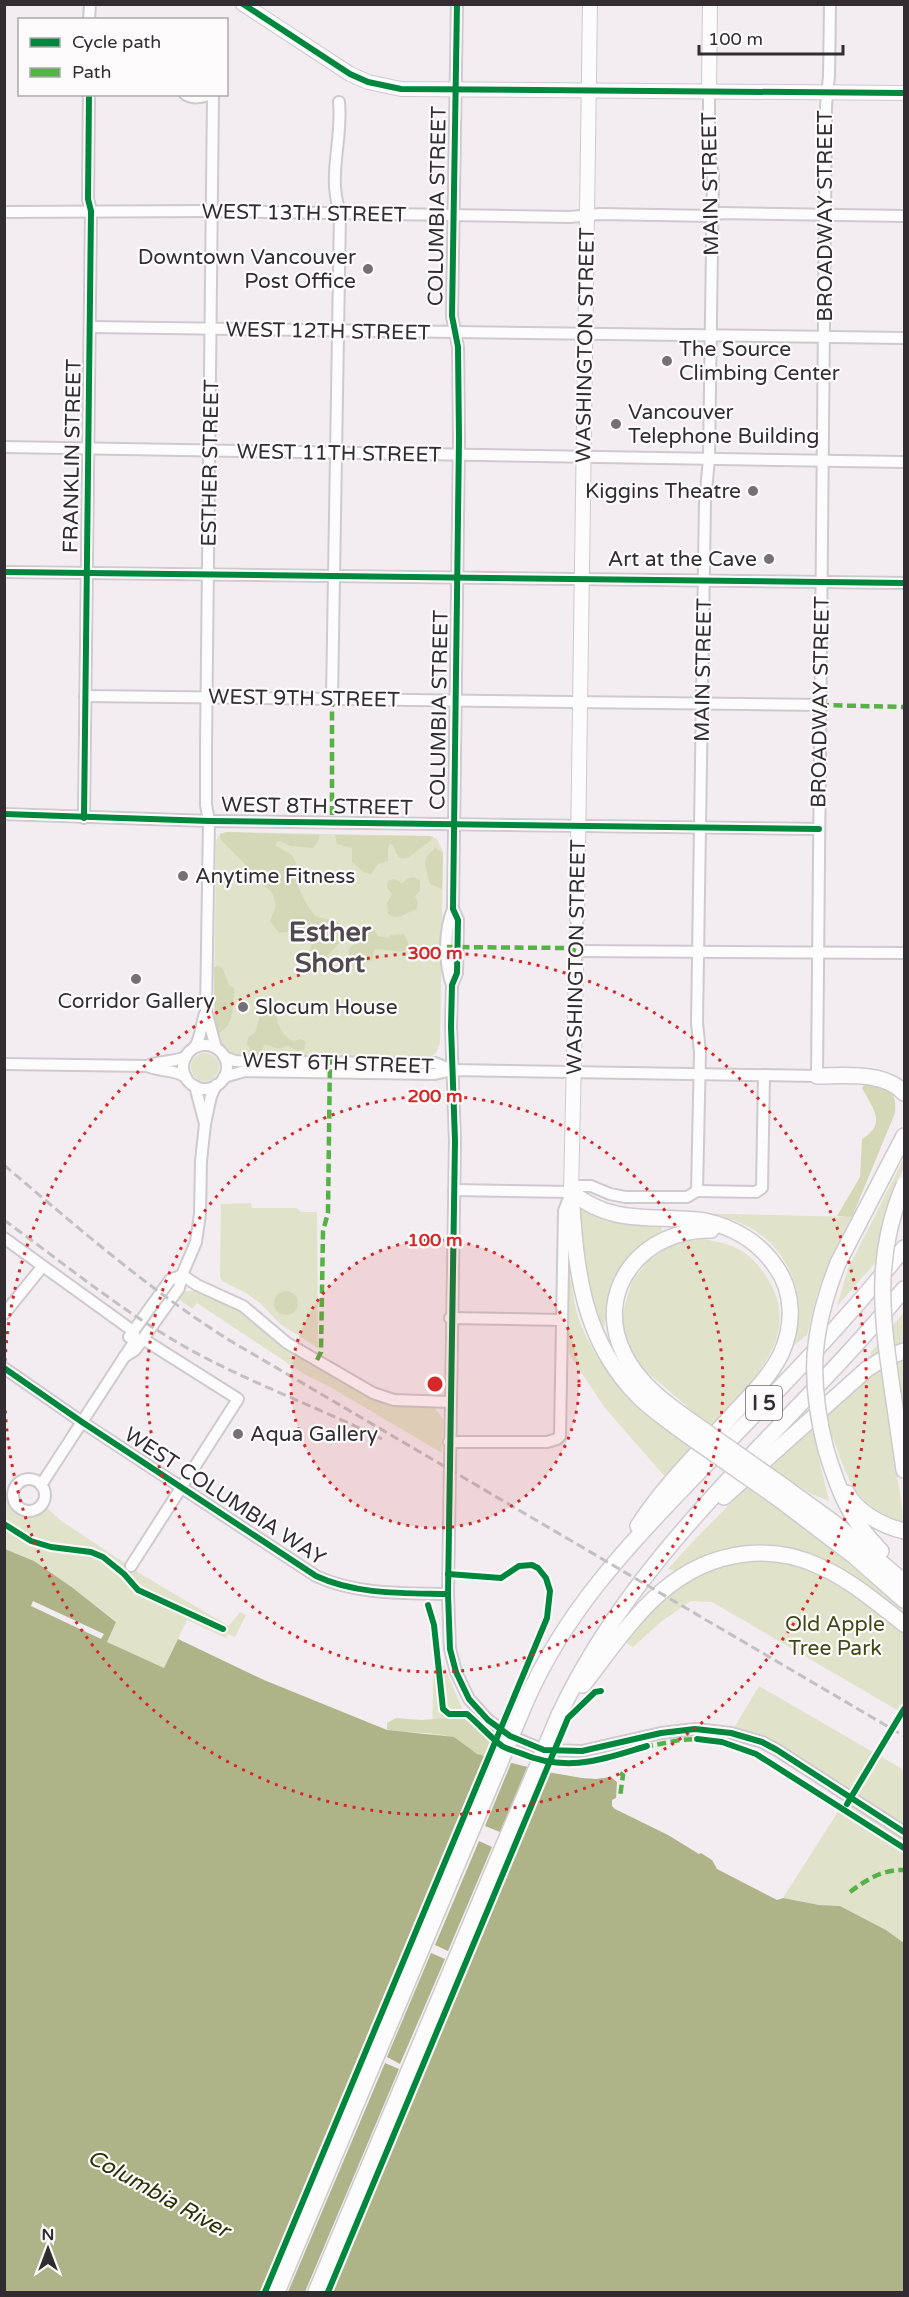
<svg xmlns="http://www.w3.org/2000/svg" width="909" height="2297" font-family="'Varela Round',sans-serif">
  <style>
    .green { fill: #e0e3ca }
    .forest { fill: #d4d8b6 }
    .water { fill: #aeb488 }
    .pier { fill: #f3edf1; fill-rule: evenodd }
    .lines { fill: none; stroke-linecap: round; stroke-linejoin: round }
    .minor-casing { stroke: #cecacd; stroke-width: 14 }
    .major-casing { stroke: #cecacd; stroke-width: 16 }
    .highway-casing { stroke: #cecacd; stroke-width: 18 }
    .minor { stroke: #fdfcfd; stroke-width: 10 }
    .major { stroke: #fdfcfd; stroke-width: 14 }
    .highway { stroke: #fdfcfd; stroke-width: 15 }
    .rail { stroke: #c2c1c1; stroke-width: 3; stroke-dasharray: 9 4.5; stroke-linecap: butt }
    .highway-bridge-casing { stroke: #cecacd; stroke-width: 18; stroke-linecap: butt }
    .highway-bridge { stroke: #fdfcfd; stroke-width: 15 }
    .quiet { stroke: #56b246; stroke-width: 4.5; stroke-dasharray: 9 4.5; stroke-linecap: butt }
    .cycleway-casing { stroke: #fefbfd; stroke-width: 10 }
    .cycleway { stroke: #00873e; stroke-width: 6 }
    .ring { fill: none; stroke: #d62828; stroke-width: 3; stroke-dasharray: 3 6 }
    .poi-dot { fill: #757074; stroke: #fefbfd; stroke-width: 2 }
    .labels { text-anchor: middle; stroke-width: 4.5; stroke-linejoin: round; paint-order: stroke }
    .shield { fill: #fefbfd; stroke: #6e6b6e; stroke-width: 1.5 }
    .shield-label { font-size: 20px; font-weight: bold; fill: #312d30 }
    .street-label { font-size: 21px; fill: #312d30; stroke: #fefbfd }
    .poi-label { font-size: 21px; fill: #312d30; stroke: #fefbfd; text-anchor: start }
    .park-label { font-size: 21px; fill: #404716; stroke: #fefbfd }
    .water-label { font-size: 22px; font-style: italic; fill: #2b3100; stroke: #fefbfd }
    .district-label { font-size: 27px; font-weight: bold; fill: #50494e; stroke: #fefbfd }
    .centre { fill: #d62828; stroke: #fefbfd; stroke-width: 3 }
    .ring-label { font-size: 18px; text-anchor: middle; font-weight: bold; fill: #d62828; stroke: #fefbfd; stroke-width: 4.5; stroke-linejoin: round; paint-order: stroke }
  </style>
  <rect width="100%" height="100%" fill="#f3edf1"/>
  <!-- green -->
  <g class="green">
    <path d="M226,832L429,836L437,839L443,852L440,1043L436,1053L427,1059L241,1058C223,1052 218,1042 214,1024L216,841L218,836Z"/>
    <circle cx="205" cy="1067" r="14"/>
    <path d="M904,1158V1167L897,1182L882,1223L875,1263L837,1306L848,1269Z"/>
    <path d="M251,1203L252,1208H296L301,1212H317L318,1348L280,1324L260,1303L246,1293L222,1281L220,1276L221,1204Z"/>
    <path d="M579,1206L607,1221L661,1225L662,1231C637,1245 616,1267 610,1296C607,1310 608,1321 601,1333L586,1289Z"/>
    <path d="M688,1213L852,1217L829,1262L817,1294L807,1335L791,1348C794,1338 798,1327 799,1317C801,1273 774,1234 733,1220C719,1215 702,1215 688,1213Z"/>
    <path d="M702,1239C735,1244 751,1251 769,1281C801,1335 755,1378 721,1416C702,1437 685,1458 667,1479L605,1408L569,1354L568,1279H571C573,1291 574,1304 578,1316C596,1372 641,1409 686,1444L705,1422L640,1366L626,1343L622,1323L624,1308L632,1281L648,1261L674,1244Z"/>
    <path d="M184,1291H194L236,1308L280,1346L371,1399L390,1405L435,1408L443,1419L442,1453L330,1387L304,1374L197,1303L192,1309L176,1297Z"/>
    <path d="M904,1312V1345L883,1351L872,1358L870,1354Z"/>
    <path d="M904,1359V1429L884,1382L904,1523C856,1505 848,1483 833,1437L815,1442L829,1501L811,1494L782,1475L765,1499L801,1524L904,1610V1617L824,1563L721,1552L697,1560L675,1571L668,1569C713,1518 763,1472 813,1426C840,1402 868,1368 904,1359Z"/>
    <path d="M4,1493C18,1507 23,1524 45,1506L60,1520L144,1576L229,1626L240,1612L246,1615L235,1637L228,1634L226,1638L187,1620L164,1668L106,1642L116,1621L73,1588L34,1561L5,1549Z"/>
    <path d="M751,1560C767,1561 782,1560 798,1565C838,1577 872,1609 904,1634V1714L712,1602L691,1601L662,1621L633,1647L626,1643C663,1595 689,1570 751,1560Z"/>
    <path d="M434,1642L462,1708L491,1741L484,1757L432,1735Z"/>
    <path d="M759,1686L904,1770V1943L886,1930L840,1906L819,1905L783,1898L848,1796L794,1760L731,1733Z"/>
  </g>
  <!-- forest -->
  <g class="forest">
    <path d="M226,832L320,835L317,843L313,848L290,846L281,841L277,842L276,846L292,855L296,863C296,865 294,871 294,873C295,882 309,912 316,916C326,921 333,917 343,926V940C334,947 329,956 320,962L310,958L308,953L312,944L302,941L297,931L279,933L270,921L276,906L272,892L254,878L244,863L220,839V834Z"/>
    <path d="M335,835L429,836L433,837C429,844 424,844 418,850C407,860 398,864 393,845L390,844L388,848V861L378,864L371,874L365,873L352,862V848L337,844Z"/>
    <path d="M435,848L443,853L442,889L430,884L425,865L426,857Z"/>
    <path d="M414,877L420,880V891L415,896L418,903L416,910C405,912 400,922 388,914L387,903L392,894L387,888L388,881L394,879L402,883L409,878Z"/>
    <path d="M367,926L372,927L378,936L388,938L391,935L404,934C421,963 383,946 374,950L372,961L362,962L351,959L348,952L350,947L356,944L358,929Z"/>
    <path d="M218,966L223,969L229,985L234,988C234,1002 234,1032 215,1033L214,967Z"/>
    <path d="M270,1011L276,1014C278,1026 282,1035 293,1041L301,1039L306,1042L304,1050L297,1051L288,1046L279,1049L265,1044L258,1058H249L250,1048L247,1044L248,1037L255,1033L260,1016Z"/>
    <path d="M865,1084C885,1085 898,1090 895,1113L852,1217L837,1216L860,1177L862,1139C888,1124 872,1107 862,1088Z"/>
    <circle cx="286" cy="1303" r="12"/>
    <path d="M460,1717L469,1719L491,1741L484,1757C470,1752 460,1739 445,1735C429,1732 405,1733 387,1730V1723L396,1718L421,1720Z"/>
  </g>
  <!-- water -->
  <path class="water" d="M5,1549L34,1561L73,1588L116,1622L107,1642L164,1668L178,1639L264,1680L387,1730L454,1737L477,1754L547,1772L582,1778L596,1779L611,1777L617,1782L616,1798L612,1800V1806L615,1809L668,1835L699,1854L701,1853L712,1860L717,1869L777,1900L783,1898L819,1905L840,1906L886,1930L904,1943V2292H5Z"/>
  <!-- pier -->
  <g class="pier">
    <path d="M33,1601L104,1634L101,1639L31,1606Z"/>
    <path d="M489,1755L512,1761L485,1826L500,1832L528,1765L549,1769L329,2292H305L399,2069L385,2063L288,2292H263ZM479,1841L492,1847L448,1951L435,1945ZM431,1953L445,1959L400,2064L387,2057Z"/>
  </g>
  <g class="lines">
    <!-- minor casing -->
    <g class="minor-casing">
      <g id="minor">
        <path d="M457,4L452,316L458,347L459,439L453,909L458,920L457,973L452,985L451,1027L455,1141L448,1594L450,1649L456,1672L469,1699L488,1720L510,1736L544,1750L582,1751L661,1733L695,1729L731,1733L762,1742L777,1750L904,1832"/>
        <path d="M89,20L90,4"/>
        <path d="M185,94C192,99 202,98 210,94"/>
        <path d="M4,212L213,211L570,217L600,214L712,216L721,213L904,216"/>
        <path d="M90,327L904,338"/>
        <path d="M4,447L904,462"/>
        <path d="M4,572L904,583"/>
        <path d="M85,696L820,705"/>
        <path d="M332,698L340,213C327,175 343,140 339,102"/>
        <path d="M4,814L209,821L819,829"/>
        <path d="M84,818L91,211L88,199L89,94"/>
        <path d="M576,951L904,953"/>
        <path d="M576,967L577,918"/>
        <path d="M452,985C444,964 444,929 453,909"/>
        <path d="M206,1011L216,1048"/>
        <circle cx="205" cy="1067" r="22"/>
        <path d="M195,1047C202,1035 201,1023 206,1011L209,821L206,805V749L213,94"/>
        <path d="M224,1057L235,1061L249,1062L435,1063L452,1070"/>
        <path d="M4,1064L147,1066C160,1072 174,1069 186,1077"/>
        <path d="M147,1066C160,1061 173,1062 186,1057"/>
        <path d="M224,1077L245,1071L435,1074L452,1070L817,1076L826,106L829,76L830,4"/>
        <path d="M195,1086L205,1124"/>
        <path d="M454,1190L571,1192L578,1186H591L610,1194L625,1197H687L697,1191"/>
        <path d="M697,1191L700,1052L697,1023L705,501L709,459L713,176L709,152V90"/>
        <path d="M697,1191L756,1192L762,1188L764,1075"/>
        <path d="M4,1238L133,1331"/>
        <path d="M182,1275L197,1285L243,1306L287,1343L373,1393L394,1400L450,1402"/>
        <path d="M4,1314L42,1267"/>
        <path d="M450,1318L562,1320"/>
        <path d="M129,1337L170,1280L182,1275"/>
        <path d="M124,1357L135,1350L179,1288L182,1275L196,1242L200,1214L201,1161L205,1124L211,1096L216,1085"/>
        <path d="M4,1368L82,1422L316,1576C357,1595 403,1593 448,1594"/>
        <path d="M449,1442H547L557,1439L560,1436L564,1211L569,1198"/>
        <circle cx="29" cy="1495" r="16"/>
        <path d="M41,1485L134,1342L135,1337L133,1331"/>
        <path d="M131,1566L238,1399L143,1339"/>
      </g>
    </g>
    <!-- major casing -->
    <g class="major-casing">
      <g id="major">
        <path d="M243,4L350,74L368,82L401,89L904,93"/>
        <path d="M709,90L710,4"/>
        <path d="M577,918L590,4"/>
        <path d="M571,1192L576,967"/>
      </g>
    </g>
    <!-- highway casing -->
    <g class="highway-casing">
      <g id="highway">
        <path d="M817,1076C844,1076 885,1071 904,1093"/>
        <path d="M571,1192C615,1227 653,1214 705,1221C733,1227 759,1242 776,1267C794,1292 794,1326 781,1354C770,1376 753,1393 736,1411C703,1448 665,1484 638,1526"/>
        <path d="M571,1192C576,1269 581,1339 639,1397C653,1411 670,1422 686,1434"/>
        <path d="M838,1263L904,1136"/>
        <path d="M893,1394L904,1470"/>
        <path d="M695,1424C668,1405 639,1385 624,1354C592,1289 644,1229 711,1230"/>
        <path d="M826,1450C839,1492 850,1520 881,1551"/>
        <path d="M786,1488L833,1522L904,1582"/>
        <path d="M847,1493C858,1513 883,1526 904,1531"/>
        <path d="M724,1497L867,1369L883,1359L904,1351"/>
        <path d="M779,1499L854,1556L904,1600"/>
        <path d="M583,1685C628,1627 666,1563 745,1554C771,1551 798,1556 821,1567C852,1581 878,1604 904,1624"/>
        <path d="M526,1701C565,1612 625,1549 691,1480C764,1404 839,1330 904,1248"/>
        <path d="M559,1715C638,1545 788,1431 904,1289"/>
        <path d="M277,2292L470,1834"/>
        <path d="M316,2292L503,1847"/>
      </g>
    </g>
    <!-- minor -->
    <use href="#minor" class="minor"/>
    <!-- major -->
    <use href="#major" class="major"/>
    <!-- highway -->
    <use href="#highway" class="highway"/>
    <!-- rail -->
    <g class="rail">
      <path d="M4,1165C77,1227 148,1289 229,1340L904,1736"/>
      <path d="M4,1220C62,1262 118,1308 180,1344C244,1381 316,1406 382,1439"/>
    </g>
    <!-- highway-bridge casing -->
    <g class="highway-bridge-casing">
      <g id="highway-bridge">
        <path d="M893,1394C882,1319 873,1257 904,1185"/>
        <path d="M695,1424L786,1488"/>
        <path d="M686,1434L779,1499"/>
        <path d="M826,1450C808,1379 811,1331 838,1263"/>
        <path d="M470,1834L526,1701"/>
        <path d="M503,1847L559,1715"/>
      </g>
    </g>
    <!-- highway-bridge -->
    <use href="#highway-bridge" class="highway-bridge"/>
    <!-- quiet -->
    <g class="quiet">
      <path d="M332,698V822"/>
      <path d="M820,705L904,707"/>
      <path d="M447,947L567,948L576,951"/>
      <path d="M317,1360L321,1352L323,1231L328,1213L330,1058"/>
      <path d="M644,1747L680,1740L700,1739"/>
      <path d="M620,1773L623,1775L620,1797"/>
      <path d="M850,1892C866,1880 883,1869 904,1870"/>
    </g>
    <!-- cycleway casing -->
    <g class="cycleway-casing">
      <g id="cycleway">
        <path d="M243,4L350,74L368,82L401,89L904,93"/>
        <path d="M457,4L452,316L458,347L459,439L453,909L458,920L457,973L452,985L451,1027L455,1141L448,1594L450,1649L456,1672L469,1699L488,1720L510,1736L544,1750L582,1751L661,1733L695,1729L731,1733L762,1742L777,1750L904,1832"/>
        <path d="M4,572L904,583"/>
        <path d="M4,814L209,821L819,829"/>
        <path d="M84,818L91,211L88,199L89,94"/>
        <path d="M4,1368L82,1422L316,1576C357,1595 403,1593 448,1594"/>
        <path d="M4,1524L31,1541L51,1547L91,1552L103,1557L124,1574L138,1590L223,1629"/>
        <path d="M428,1605L434,1625L443,1709L449,1714H467C479,1724 490,1737 502,1746C507,1749 514,1751 520,1753C567,1773 600,1760 647,1746"/>
        <path d="M697,1739L722,1742L756,1754L904,1848"/>
        <path d="M847,1804L904,1709"/>
        <path d="M265,2292L547,1618L550,1591L546,1578L538,1568L532,1565L519,1566L501,1578L448,1574"/>
        <path d="M328,2292L568,1718L595,1692L601,1691"/>
      </g>
    </g>
    <!-- cycleway -->
    <use href="#cycleway" class="cycleway"/>
  </g>
  <!-- distance rings -->
  <circle cx="435" cy="1384" r="144" fill="#d62828" fill-opacity=".12"/>
  <g class="ring">
    <circle cx="435" cy="1384" r="144"/>
    <circle cx="435" cy="1384" r="288"/>
    <path d="M5 1361A431 431 0 1 1 5 1407"/>
  </g>
  <!-- markers -->
  <g class="poi-dot">
    <circle cx="368" cy="269" r="6"/>
    <circle cx="667" cy="361" r="6"/>
    <circle cx="616" cy="424" r="6"/>
    <circle cx="753" cy="491" r="6"/>
    <circle cx="769" cy="559" r="6"/>
    <circle cx="183" cy="876" r="6"/>
    <circle cx="136" cy="979" r="6"/>
    <circle cx="243" cy="1007" r="6"/>
    <circle cx="238" cy="1434" r="6"/>
  </g>
  <g class="labels">
    <!-- shield labels -->
    <rect class="shield" x="746" y="1386" width="36" height="34" rx="4.5"/>
    <g class="shield-label">
      <text x="764" y="1410">I 5</text>
    </g>
    <!-- street labels -->
    <g class="street-label">
      <text transform="translate(710 184) rotate(-91)" y="7">MAIN STREET</text>
      <text transform="translate(437 206) rotate(-89)" y="7">COLUMBIA STREET</text>
      <text transform="translate(304 213) rotate(1)" y="7">WEST 13TH STREET</text>
      <text transform="translate(825 216) rotate(-90)" y="7">BROADWAY STREET</text>
      <text transform="translate(328 331) rotate(1)" y="7">WEST 12TH STREET</text>
      <text transform="translate(585 345) rotate(-89)" y="7">WASHINGTON STREET</text>
      <text transform="translate(339 453) rotate(1)" y="7">WEST 11TH STREET</text>
      <text transform="translate(72 456) rotate(-89)" y="7">FRANKLIN STREET</text>
      <text transform="translate(210 463) rotate(-89)" y="7">ESTHER STREET</text>
      <text transform="translate(703 670) rotate(-89)" y="7">MAIN STREET</text>
      <text transform="translate(304 698) rotate(1)" y="7">WEST 9TH STREET</text>
      <text transform="translate(820 702) rotate(-89)" y="7">BROADWAY STREET</text>
      <text transform="translate(439 710) rotate(-89)" y="7">COLUMBIA STREET</text>
      <text transform="translate(317 806) rotate(1)" y="7">WEST 8TH STREET</text>
      <text transform="translate(576 957) rotate(-89)" y="7">WASHINGTON STREET</text>
      <text transform="translate(338 1063) rotate(2)" y="7">WEST 6TH STREET</text>
      <text transform="translate(225 1496) rotate(33)" y="7">WEST COLUMBIA WAY</text>
    </g>
    <!-- poi labels -->
    <g class="poi-label">
      <text x="356" y="264" text-anchor="end">Downtown Vancouver<tspan x="356" dy="24">Post Office</tspan></text>
      <text x="679" y="356">The Source<tspan x="679" dy="24">Climbing Center</tspan></text>
      <text x="628" y="419">Vancouver<tspan x="628" dy="24">Telephone Building</tspan></text>
      <text x="741" y="498" text-anchor="end">Kiggins Theatre</text>
      <text x="757" y="566" text-anchor="end">Art at the Cave</text>
      <text x="195" y="883">Anytime Fitness</text>
      <text x="136" y="1008" text-anchor="middle">Corridor Gallery</text>
      <text x="255" y="1014">Slocum House</text>
      <text x="250" y="1441">Aqua Gallery</text>
    </g>
    <!-- park labels -->
    <g class="park-label">
      <text x="835" y="1631">Old Apple<tspan x="835" dy="24">Tree Park</tspan></text>
    </g>
    <!-- water labels -->
    <g class="water-label">
      <text transform="translate(159 2193) rotate(29)" y="8">Columbia River</text>
    </g>
    <!-- district labels -->
    <g class="district-label">
      <text x="330" y="941">Esther<tspan x="330" dy="31">Short</tspan></text>
    </g>
  </g>
  <circle cx="435" cy="1384" r="9" class="centre"/>
  <g class="ring-label">
    <text x="435" y="959">300 m</text>
    <text x="435" y="1102">200 m</text>
    <text x="435" y="1246">100 m</text>
  </g>
  <!-- border -->
  <rect width="909" height="2297" fill="none" stroke="#312d30" stroke-width="12"/>
  <!-- legend -->
  <rect x="18" y="18" width="210" height="78" fill="#fefbfd" stroke="#aca9ab" stroke-width="1.5"/>
  <rect x="30" y="38" width="30" height="9" fill="#00873e" stroke="#aca9ab" stroke-width="1.5"/>
  <text x="72" y="48" font-size="18" fill="#312d30">Cycle path</text>
  <rect x="30" y="68" width="30" height="9" fill="#56b246" stroke="#aca9ab" stroke-width="1.5"/>
  <text x="72" y="78" font-size="18" fill="#312d30">Path</text>
  <!-- north arrow -->
  <g transform="translate(48 2249)" stroke="#fefbfd" stroke-width="4.5" paint-order="stroke">
  <path d="M0-4.5L10 22L0 15L-10 22Z" fill="#312d30"/>
  <text y="-9" font-size="16" font-weight="bold" text-anchor="middle" fill="#312d30">N</text>
  </g>
  <!-- scale -->
  <path d="M699 45v9h144v-9" fill="none" stroke="#312d30" stroke-width="3"/>
  <text x="708" y="45" font-size="18" fill="#312d30" stroke="#fefbfd" stroke-width="4.5" paint-order="stroke">100 m</text>
</svg>
